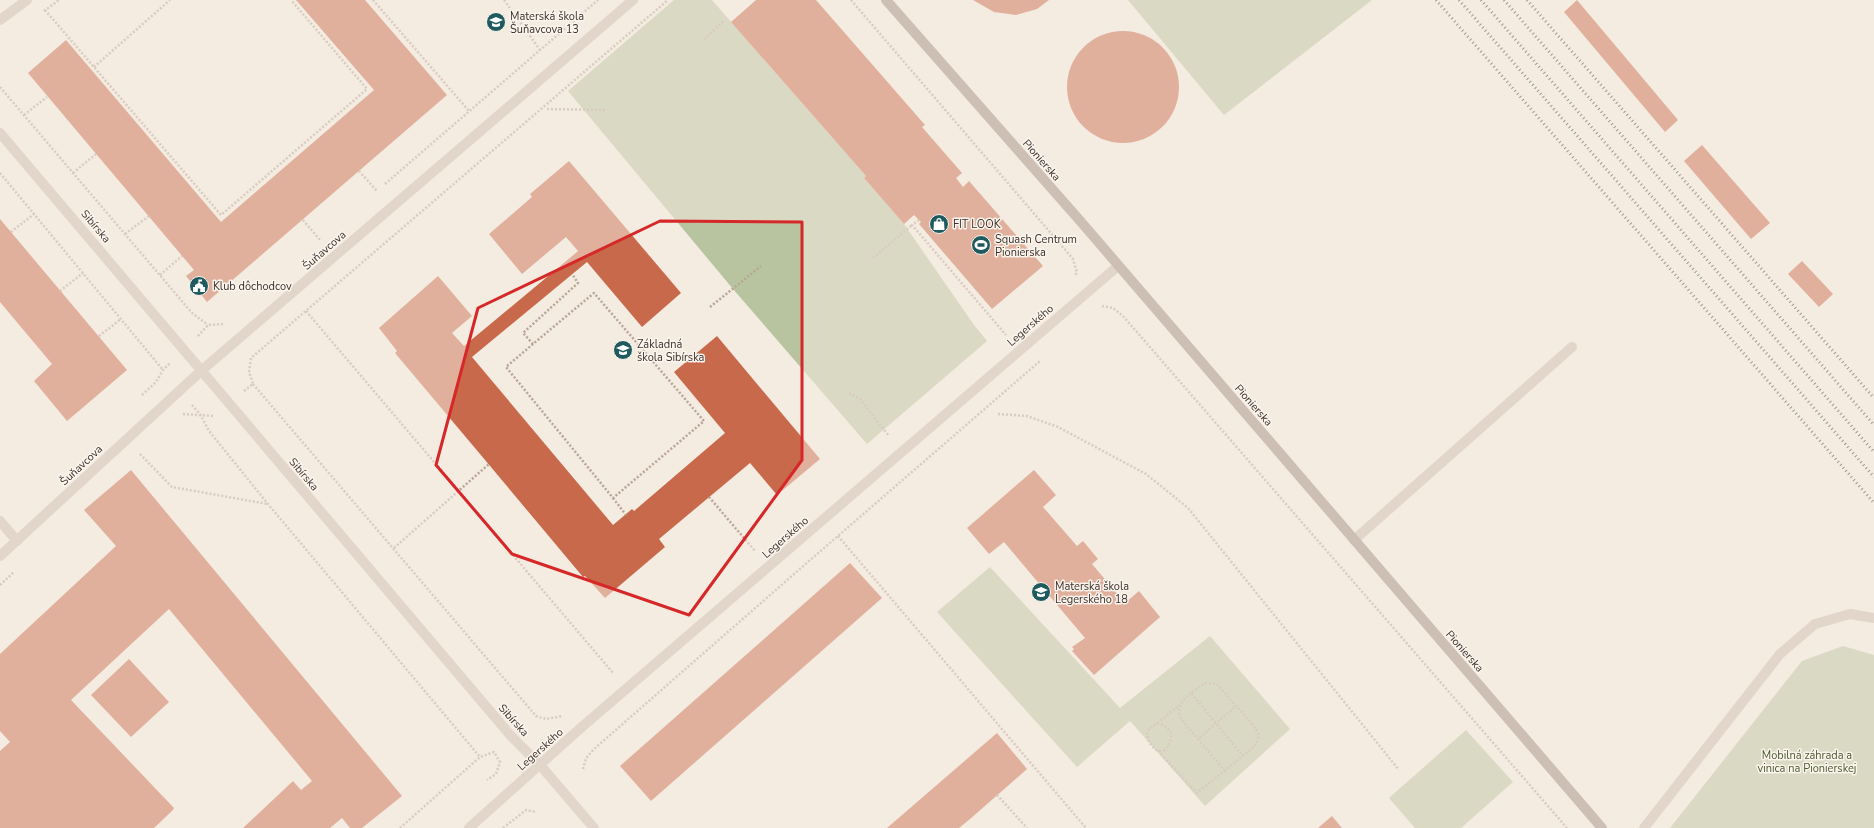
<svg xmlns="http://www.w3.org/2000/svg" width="1874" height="828" font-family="'Nunito Sans',sans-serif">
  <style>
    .green { fill: #b8c4a0 }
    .building { fill: #c8694b }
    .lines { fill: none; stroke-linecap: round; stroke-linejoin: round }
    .path { stroke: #b9a596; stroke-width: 2.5; stroke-dasharray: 2 2; stroke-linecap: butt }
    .lane { stroke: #cdbbac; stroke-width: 10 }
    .street { stroke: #cdbbac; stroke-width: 10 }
    .secondary { stroke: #a18a7d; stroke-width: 10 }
    .rail { stroke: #3b302b; stroke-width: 3; stroke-dasharray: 1 3; stroke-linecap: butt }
    .marked { fill: none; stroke: #d62828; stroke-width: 3; stroke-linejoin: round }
    .labels { text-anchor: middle; stroke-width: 3; stroke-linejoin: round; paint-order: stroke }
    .poi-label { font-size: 11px; fill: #3b302b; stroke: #fbf5ee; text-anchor: start }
    .street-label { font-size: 11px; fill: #3b302b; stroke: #fbf5ee }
    .park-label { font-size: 11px; fill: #4a5a2e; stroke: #fbf5ee }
  </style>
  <rect width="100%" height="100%" fill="#f4ebe1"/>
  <!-- green -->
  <g class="green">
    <path d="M674,0H712L866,176L864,178L904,224L974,325L987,341L867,444L733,289L568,91Z"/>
    <path d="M1128,0H1372L1224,115Z"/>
    <path d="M990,567L1120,708L1210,636L1290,729L1205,806L1130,721L1077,767L937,612Z"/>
    <path d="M1843,646L1874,655V828H1670L1802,661Z"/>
    <path d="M1466,730L1513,782L1461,828H1415L1389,798Z"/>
  </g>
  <!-- building -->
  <g class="building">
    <path d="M296,0H365L447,95L207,302L186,276L194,270L28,73L66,40L221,222L374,90Z"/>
    <path d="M756,0H816L925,125L922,127L962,173L956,178L963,187L969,181L1043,266L992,309L919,224L921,222L914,215L904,224L864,178L866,176L731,22Z"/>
    <path d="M973,0H1049L1037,9L1016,15L994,12Z"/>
    <path d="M1577,0L1678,120L1665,132L1564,12Z"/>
    <circle cx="1123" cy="87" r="56"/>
    <path d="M1702,145L1770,223L1751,239L1684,161Z"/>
    <path d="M569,161L681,293L642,327L587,262L472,357L613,525L632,509L634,511L725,433L674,372L717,336L820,459L777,495L750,463L659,539L665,547L605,598L585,576L583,577L480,454L395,353L397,351L379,328L438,276L472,316L452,333L464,346L571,257L578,251L566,237L522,274L489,234L532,197L530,194Z"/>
    <path d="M0,219L127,370L67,421L34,381L52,364L0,302Z"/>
    <path d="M1802,261L1833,294L1819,307L1788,274Z"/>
    <path d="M131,470L402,796L362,828H350L342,818L330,828H243L293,781L301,790L312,781L169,609L71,700L174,808L173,810L154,828H0V751L10,742L0,731V654L116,546L84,510Z"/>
    <path d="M1034,470L1056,495L1043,507L1077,546L1083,541L1098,559L1092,564L1125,603L1139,591L1160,617L1094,675L1072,651L1074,649L1072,647L1085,638L1004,542L989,554L967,528Z"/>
    <path d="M850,563L882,598L651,801L620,766Z"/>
    <path d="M129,659L169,702L131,737L91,695Z"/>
    <path d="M997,733L1027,769L970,819L959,828H887Z"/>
    <path d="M1332,816L1342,828H1318Z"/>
  </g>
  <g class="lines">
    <!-- path -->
    <g class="path">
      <path d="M373,0L469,111"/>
      <path d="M504,0L540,50"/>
      <path d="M851,0L1073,259L1077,273L1075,275"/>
      <path d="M45,10L221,215L367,89L291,0"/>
      <path d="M44,11L59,0"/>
      <path d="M704,39L724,21"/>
      <path d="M94,67L170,0"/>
      <path d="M0,87L192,313L208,325"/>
      <path d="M547,109L607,110"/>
      <path d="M24,115L47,97"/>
      <path d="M359,171L377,191"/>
      <path d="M0,173L163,370"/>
      <path d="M73,173L96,154"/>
      <path d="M385,184L598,0"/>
      <path d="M303,220L320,240"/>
      <path d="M919,220L912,225L1006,335"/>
      <path d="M11,232L34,214"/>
      <path d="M125,234L149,216"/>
      <path d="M873,258L912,225"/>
      <path d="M160,275L182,256"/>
      <path d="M60,291L83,273"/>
      <path d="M1102,306L1113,308L1123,316L1567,828"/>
      <path d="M710,307L761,266"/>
      <path d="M306,311L613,673"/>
      <path d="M99,336L121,319"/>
      <path d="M198,336L208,325L224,324"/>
      <path d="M533,344L506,367L613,498L704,421L594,293L533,344L523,333L578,283L572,274"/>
      <path d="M253,384L536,716L546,719L562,716"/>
      <path d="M244,391L253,384L249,372L251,358L668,0"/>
      <path d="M849,393L860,399L889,436"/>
      <path d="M142,395L156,382L163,370L170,363"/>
      <path d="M192,405L200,414L209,431L268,504L480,757"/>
      <path d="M183,414L214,416"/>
      <path d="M998,414L1027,416L1058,427L1146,474L1188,508L1399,770"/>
      <path d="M140,454L172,487L268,504"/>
      <path d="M709,497L755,551"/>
      <path d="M613,498L626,515"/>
      <path d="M838,536L1086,828"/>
      <path d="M394,548L489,464"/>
      <path d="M0,585L14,572"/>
      <path d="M1191,693C1168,711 1183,722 1198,739"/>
      <path d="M1157,723C1173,728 1175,737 1165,750L1158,751C1150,745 1147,741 1147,731L1180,705"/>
      <path d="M1158,751L1197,793L1255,746L1259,735L1253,725L1217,684L1205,683L1191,693L1243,756"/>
      <path d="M583,769L586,758L594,749L801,568L1040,361"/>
      <path d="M1225,771L1198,739L1236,706"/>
      <path d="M997,795L1027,828"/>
      <path d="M400,828L480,757L494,752L500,762L496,774L487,780"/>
      <path d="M503,828L526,810L536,812"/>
    </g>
    <!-- lane -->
    <path class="lane" d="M1354,540L1572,347"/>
    <!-- street -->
    <g class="street">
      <path d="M0,20L27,0"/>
      <path d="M0,133L511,736L540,765L594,828"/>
      <path d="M0,521L17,541"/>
      <path d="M0,556L202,370L633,0"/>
      <path d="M469,828L583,726L1118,266"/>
      <path d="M1644,828L1780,654L1815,624L1850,614L1874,618"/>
    </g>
    <!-- secondary -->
    <path class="secondary" d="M886,0L1082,223L1602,828"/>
    <!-- rail -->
    <g class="rail">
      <path d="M1436,0L1874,503"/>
      <path d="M1459,0L1874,477"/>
      <path d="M1481,0L1874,452"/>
      <path d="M1504,0L1874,425"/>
      <path d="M1527,0L1874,398"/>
    </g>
  </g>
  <!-- marked area -->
  <path d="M0 0H1874V828H0ZM660,221L802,222V460L689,615L512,554L436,465L478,308Z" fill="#f4ebe1" fill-opacity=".55" fill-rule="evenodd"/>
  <path class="marked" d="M660,221L802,222V460L689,615L512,554L436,465L478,308Z"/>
  <!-- icons -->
  <defs>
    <g id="school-disc" transform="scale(1)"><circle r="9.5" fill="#1f5a5e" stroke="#fbf5ee"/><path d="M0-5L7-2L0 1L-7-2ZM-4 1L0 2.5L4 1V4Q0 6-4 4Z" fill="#fff"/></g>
    <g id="shop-disc" transform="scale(1)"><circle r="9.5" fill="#1f5a5e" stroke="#fbf5ee"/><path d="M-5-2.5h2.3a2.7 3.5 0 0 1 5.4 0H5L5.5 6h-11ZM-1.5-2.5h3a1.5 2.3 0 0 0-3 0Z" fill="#fff"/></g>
    <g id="stadium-disc" transform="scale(1)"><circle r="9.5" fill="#1f5a5e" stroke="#fbf5ee"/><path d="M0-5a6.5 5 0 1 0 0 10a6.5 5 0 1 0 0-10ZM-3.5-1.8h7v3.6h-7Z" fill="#fff"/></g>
    <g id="civic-disc" transform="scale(1)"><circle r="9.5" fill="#1f5a5e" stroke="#fbf5ee"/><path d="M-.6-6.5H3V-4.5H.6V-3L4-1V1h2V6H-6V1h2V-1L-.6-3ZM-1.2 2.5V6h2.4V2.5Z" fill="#fff"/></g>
  </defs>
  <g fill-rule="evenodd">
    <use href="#school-disc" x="496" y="22"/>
    <use href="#shop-disc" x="939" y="224"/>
    <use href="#stadium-disc" x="981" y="245"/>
    <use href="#civic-disc" x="199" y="286"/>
    <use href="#school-disc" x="623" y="350"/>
    <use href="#school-disc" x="1041" y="592"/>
  </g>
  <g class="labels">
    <!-- poi labels -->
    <g class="poi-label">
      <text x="510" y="20">Materská škola<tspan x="510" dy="13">Šuňavcova 13</tspan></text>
      <text x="953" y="228">FIT LOOK</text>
      <text x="995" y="243">Squash Centrum<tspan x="995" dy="13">Pionierska</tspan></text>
      <text x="213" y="290">Klub dôchodcov</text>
      <text x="637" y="348">Základná<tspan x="637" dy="13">škola Sibírska</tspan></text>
      <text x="1055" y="590">Materská škola<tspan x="1055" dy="13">Legerského 18</tspan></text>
    </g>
    <!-- street labels -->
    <g class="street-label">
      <text transform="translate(1042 160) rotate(49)" y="4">Pionierska</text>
      <text transform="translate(96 226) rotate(50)" y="4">Sibírska</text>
      <text transform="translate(324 250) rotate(-41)" y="4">Šuňavcova</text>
      <text transform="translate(1030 325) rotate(-41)" y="4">Legerského</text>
      <text transform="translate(1254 405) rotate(49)" y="4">Pionierska</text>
      <text transform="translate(81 465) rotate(-43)" y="4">Šuňavcova</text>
      <text transform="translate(304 474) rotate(50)" y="4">Sibírska</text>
      <text transform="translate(785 537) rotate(-41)" y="4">Legerského</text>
      <text transform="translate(1465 651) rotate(49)" y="4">Pionierska</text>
      <text transform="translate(514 720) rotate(48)" y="4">Sibírska</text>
      <text transform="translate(540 749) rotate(-42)" y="4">Legerského</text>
    </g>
    <!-- park labels -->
    <g class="park-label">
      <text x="1807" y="759">Mobilná záhrada a<tspan x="1807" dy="13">vinica na Pionierskej</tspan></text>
    </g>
  </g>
</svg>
